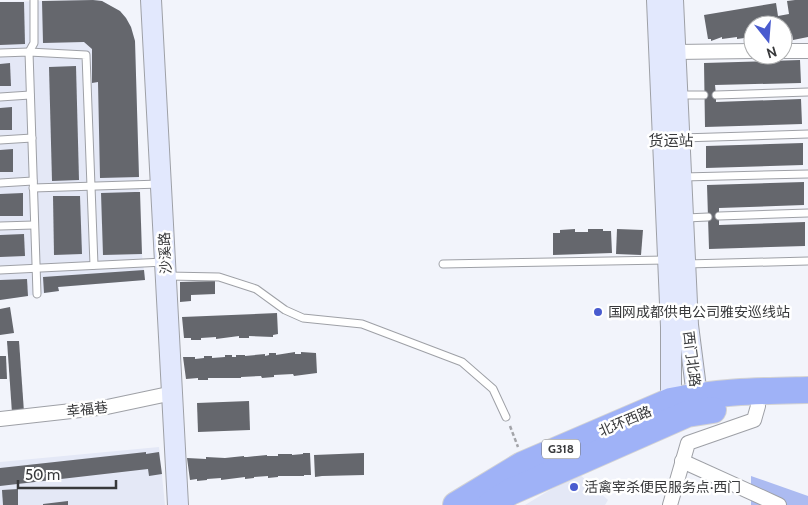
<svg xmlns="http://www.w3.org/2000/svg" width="808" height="505" font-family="Cabin,'Noto Sans SC',sans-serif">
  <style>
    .built { fill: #e4e8f6 }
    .forest { fill: #acbbf1 }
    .building { fill: #65676d }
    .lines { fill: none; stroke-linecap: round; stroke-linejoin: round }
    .lane-casing { stroke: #9ea0a6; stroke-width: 9 }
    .street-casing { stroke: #9ea0a6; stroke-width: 16 }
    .secondary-casing { stroke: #9ea0a6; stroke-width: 22 }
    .highway-casing { stroke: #d3d3d4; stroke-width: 28 }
    .path { stroke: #a3a4a9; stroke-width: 2.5; stroke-dasharray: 4 2.5; stroke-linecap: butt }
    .lane { stroke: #fff; stroke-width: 7 }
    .street { stroke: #fff; stroke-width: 14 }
    .secondary { stroke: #e2e8fd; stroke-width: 20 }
    .highway { stroke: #9fb2f7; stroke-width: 26 }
    .poi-dot { fill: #495bcf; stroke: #fff; stroke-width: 2 }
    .labels { text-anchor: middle; stroke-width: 5; stroke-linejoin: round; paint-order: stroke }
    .shield { fill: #fff; stroke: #747476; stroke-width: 1 }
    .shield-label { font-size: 12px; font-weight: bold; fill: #38393b }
    .street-label { font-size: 14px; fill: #38393b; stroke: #fff }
    .poi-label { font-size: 14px; fill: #38393b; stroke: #fff; text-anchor: start }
    .neighbourhood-label { font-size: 15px; fill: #38393b; stroke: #fff }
  </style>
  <rect width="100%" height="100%" fill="#f2f4fb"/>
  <!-- built -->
  <g class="built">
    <path d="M93,0L102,1L120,11L126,18L131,27L135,41L141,246L145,280L59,287V291L0,300V2Z"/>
    <path d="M159,447L165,505H0V462Z"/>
    <path d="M578,473L608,500L605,505H525Z"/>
  </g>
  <!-- forest -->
  <path class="forest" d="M751,476L808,496V505H751Z"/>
  <!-- building -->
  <g class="building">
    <path d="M93,0L102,1L120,11L126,18L131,27L135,41L139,177L100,178L98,82L92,83V49L84,42L43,43L42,1Z"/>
    <path d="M795,0H808V37L793,40L792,34L788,33L786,29L783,30V25H753L752,37L737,39V37L722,39V37L711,41V39H708L704,15L776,3L778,16L789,14L787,1Z"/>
    <path d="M0,2H24L25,44L0,45Z"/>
    <path d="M800,60L801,83L715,85L716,95V102L801,99L802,124L705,127L704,63Z"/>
    <path d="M10,63L11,86H0V64Z"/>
    <path d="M76,66L79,180L52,181L49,67Z"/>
    <path d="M12,107V130H0V108Z"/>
    <path d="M803,143V165L706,168V146Z"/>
    <path d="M13,149V172H0V150Z"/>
    <path d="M804,182V205L719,208V225L805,222V246L709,249L707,185Z"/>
    <path d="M135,192H140L142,254L103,255L101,193Z"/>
    <path d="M23,193V216H0V194Z"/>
    <path d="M53,196H80L82,254L54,255Z"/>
    <path d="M575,229V232H588V229H603V231H611L612,253L553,255V233H560V230Z"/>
    <path d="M617,229L643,230L641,255L616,254Z"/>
    <path d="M24,234L25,256L0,257V235Z"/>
    <path d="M144,270L145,280L58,287L59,291L44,293L43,277Z"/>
    <path d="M27,279L28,296L0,300V280Z"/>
    <path d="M215,281V294L191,295V301L180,302V282Z"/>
    <path d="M10,307L14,333L0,335V309Z"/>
    <path d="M277,313L278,334L273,335V337L249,336V338H239V336L216,339V337L201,338V340H191V338H184L182,317Z"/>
    <path d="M7,341H19L24,412L12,413Z"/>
    <path d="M295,352V354H301V352L316,353L317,373L294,376L293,374L274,375V377L262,378L261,376L241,377V378H208V380H198V378L186,379L183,357H195V359L204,358V356H212V358L225,357V355H232V357H236V355H245V356L265,354V356L269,355V353H276V355Z"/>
    <path d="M0,356H6L7,379H0Z"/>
    <path d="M249,401L250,430L198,432L197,403Z"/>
    <path d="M146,452V454L159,452L162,474L149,476L148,469L0,486V468Z"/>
    <path d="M303,453H310L311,475H304V476H278V477L268,478V476L254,477V478L245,479V477L221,480V478L207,479V480L197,481V479L190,480L187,458L206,459V457L225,458L244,456V457H247L267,455V456H278V454H292V455L303,454Z"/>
    <path d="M364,453V475L322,476L315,477L314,455Z"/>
    <path d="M18,489V505H3L2,490Z"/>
    <path d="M68,501V505H43V504Z"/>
  </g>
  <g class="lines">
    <!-- lane casing -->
    <g class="lane-casing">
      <g id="lane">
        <path d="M34,0V43L29,52L37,294"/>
        <path d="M0,53L29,52L86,55L94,265"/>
        <path d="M680,95H704"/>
        <path d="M716,95L808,92"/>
        <path d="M0,97L30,95"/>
        <path d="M681,138L808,134"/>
        <path d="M0,140L32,138"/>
        <path d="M683,177L808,174"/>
        <path d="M0,183L33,181"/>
        <path d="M33,188L160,184"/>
        <path d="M719,216L808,213"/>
        <path d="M686,218L708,217"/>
        <path d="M0,226L34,225"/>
        <path d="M443,264L666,260"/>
        <path d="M686,264L808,261"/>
        <path d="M0,270L164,262"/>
        <path d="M168,276L219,277L256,289L285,310L303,318L362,324L462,362L493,389L506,417"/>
      </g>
    </g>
    <!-- street casing -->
    <g class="street-casing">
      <g id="street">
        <path d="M783,51H808"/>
        <path d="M675,52L753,51"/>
        <path d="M0,419L107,407L173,393"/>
        <path d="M682,461L779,505"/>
        <path d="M670,505L688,443L754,420L758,406"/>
      </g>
    </g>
    <!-- secondary casing -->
    <g class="secondary-casing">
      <g id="secondary">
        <path d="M151,0L178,505"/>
        <path d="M657,0L671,327V401L687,414L697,396L688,325L673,0"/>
      </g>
    </g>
    <!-- highway casing -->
    <g class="highway-casing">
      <g id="highway">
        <path d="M456,505L522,465L671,401C719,391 760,391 808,390"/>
        <path d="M490,505L510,492L687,414L713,410"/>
      </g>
    </g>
    <!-- path -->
    <path class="path" d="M510,426L518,447"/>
    <!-- lane -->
    <use href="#lane" class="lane"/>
    <!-- street -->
    <use href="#street" class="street"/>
    <!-- secondary -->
    <use href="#secondary" class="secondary"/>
    <!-- highway -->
    <use href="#highway" class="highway"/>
  </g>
  <!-- markers -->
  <g class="poi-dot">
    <circle cx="598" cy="312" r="5"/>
    <circle cx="574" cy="487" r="5"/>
  </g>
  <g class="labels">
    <!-- shield labels -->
    <rect class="shield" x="542" y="439.5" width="38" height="19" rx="4"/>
    <g class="shield-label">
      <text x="561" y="453">G318</text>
    </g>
    <!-- street labels -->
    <g class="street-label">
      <text transform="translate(165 253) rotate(-93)" y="5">沙溪路</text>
      <text transform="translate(692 359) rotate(83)" y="5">西门北路</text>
      <text transform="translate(87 409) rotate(-6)" y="5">幸福巷</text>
      <text transform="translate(625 421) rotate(-23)" y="5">北环西路</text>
    </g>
    <!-- poi labels -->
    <g class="poi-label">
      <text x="608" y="317">国网成都供电公司雅安巡线站</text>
      <text x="584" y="492">活禽宰杀便民服务点·西门</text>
    </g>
    <!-- neighbourhood labels -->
    <g class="neighbourhood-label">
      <text x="671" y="146">货运站</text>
    </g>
  </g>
  <!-- north arrow -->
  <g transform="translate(768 40) rotate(163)"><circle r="24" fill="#ffffff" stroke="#afb0b1"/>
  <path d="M0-4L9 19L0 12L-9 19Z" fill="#495bcf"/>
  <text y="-8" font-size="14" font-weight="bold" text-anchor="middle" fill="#38393b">N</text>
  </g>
  <!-- scale -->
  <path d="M18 480v8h98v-8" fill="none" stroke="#38393b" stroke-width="2.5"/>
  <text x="25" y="480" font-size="15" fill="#38393b" stroke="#ffffff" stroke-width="4" paint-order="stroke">50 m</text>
</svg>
